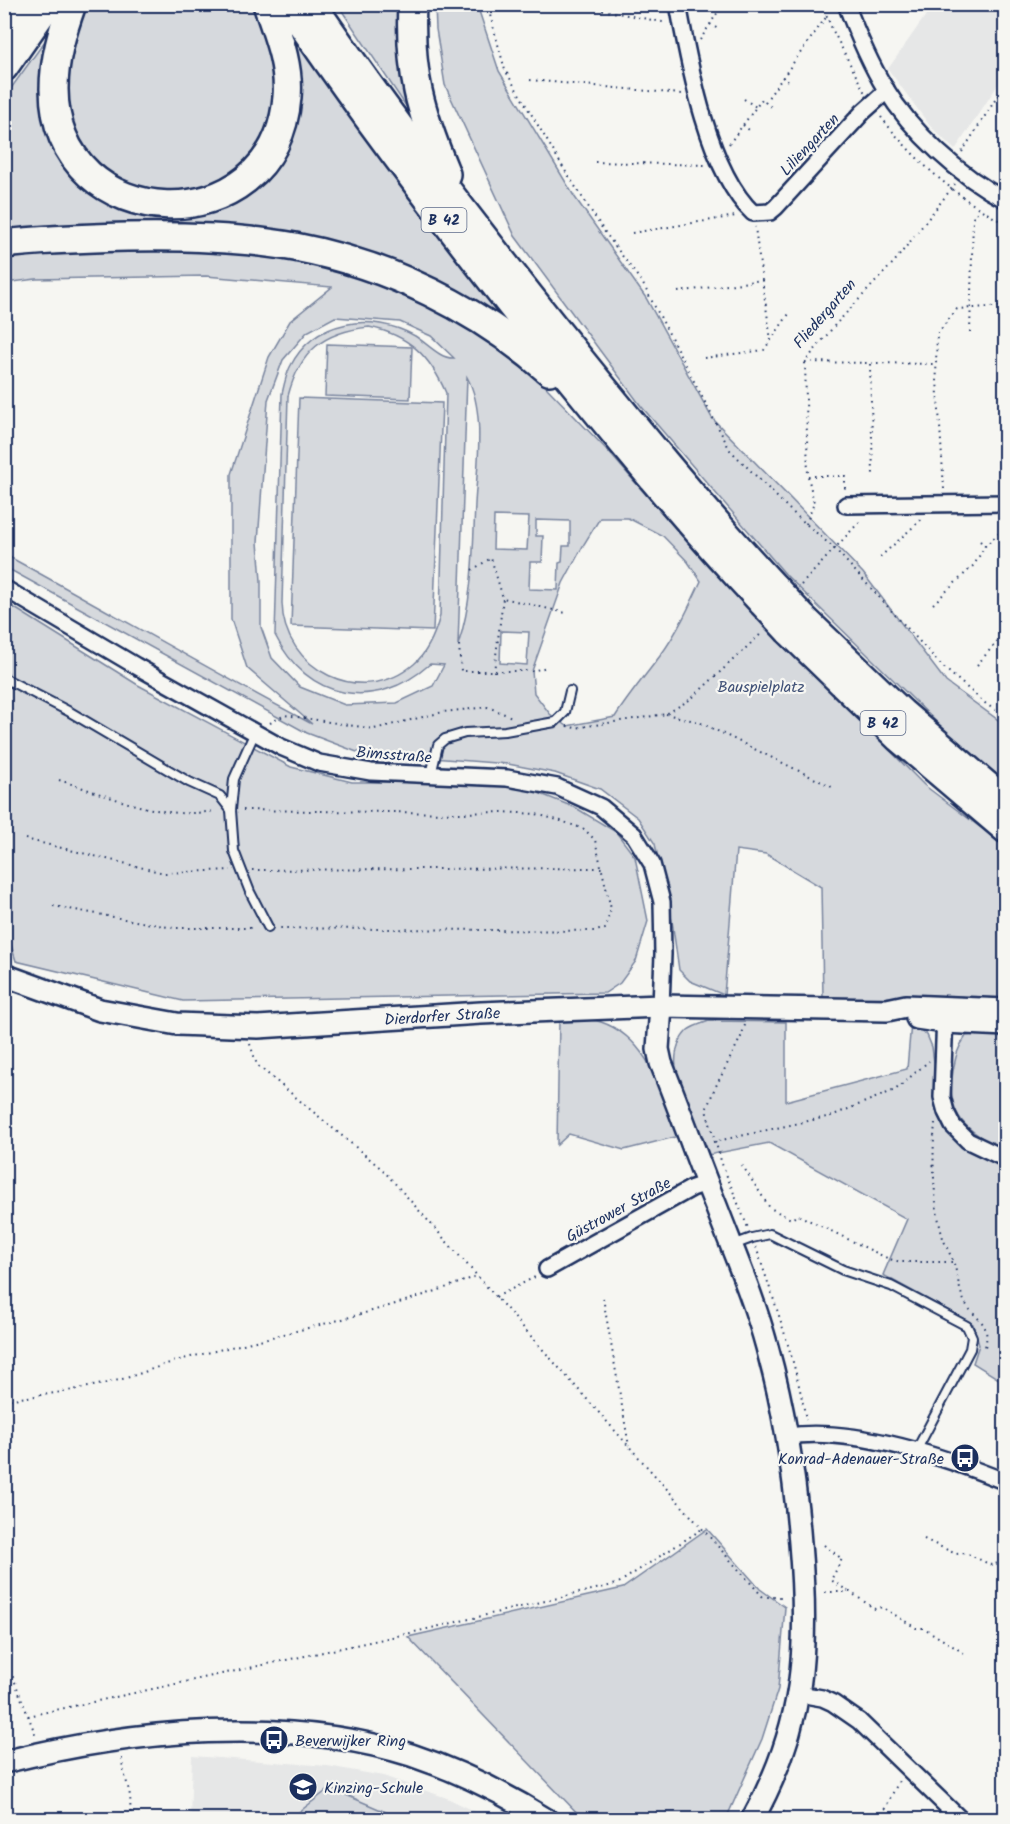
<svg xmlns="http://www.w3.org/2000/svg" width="1010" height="1824" font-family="Kalam,sans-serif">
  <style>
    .built { fill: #e6e7e7 }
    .green { fill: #d6d9dd; stroke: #78849e; stroke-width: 1.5; fill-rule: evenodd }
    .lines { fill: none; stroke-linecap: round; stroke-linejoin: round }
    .lane-casing { stroke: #1b2f5e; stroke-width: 12 }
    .street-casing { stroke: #1b2f5e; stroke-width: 20 }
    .secondary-casing { stroke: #1b2f5e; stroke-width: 26 }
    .highway-casing { stroke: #1b2f5e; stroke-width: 32 }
    .path { stroke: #1b2f5e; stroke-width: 2; stroke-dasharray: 1.5 4.5; stroke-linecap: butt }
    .lane { stroke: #f6f6f2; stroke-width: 8 }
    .street { stroke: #f6f6f2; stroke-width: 15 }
    .secondary { stroke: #f6f6f2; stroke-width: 21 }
    .highway { stroke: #f6f6f2; stroke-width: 27 }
    .highway-bridge-casing { stroke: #1b2f5e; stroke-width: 32; stroke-linecap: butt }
    .highway-bridge { stroke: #f6f6f2; stroke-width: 27 }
    .labels { text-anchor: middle; stroke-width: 4.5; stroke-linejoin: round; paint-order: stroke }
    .shield { fill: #f6f6f2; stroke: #5d6b8a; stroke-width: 1.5 }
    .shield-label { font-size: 15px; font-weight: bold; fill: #1b2f5e }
    .street-label { font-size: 16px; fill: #1b2f5e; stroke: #f6f6f2 }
    .park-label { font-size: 16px; fill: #405177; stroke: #f6f6f2 }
    .poi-label { font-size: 16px; fill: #1b2f5e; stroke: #f6f6f2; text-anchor: start }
  </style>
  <rect width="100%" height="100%" fill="#f6f6f2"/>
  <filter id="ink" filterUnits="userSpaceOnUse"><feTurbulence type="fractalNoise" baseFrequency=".0167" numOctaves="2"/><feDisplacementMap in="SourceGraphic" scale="12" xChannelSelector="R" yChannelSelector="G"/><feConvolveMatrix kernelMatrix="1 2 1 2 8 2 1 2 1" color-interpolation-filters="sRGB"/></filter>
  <g filter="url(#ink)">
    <!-- built -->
    <g class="built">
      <path d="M933,5H1005V74L955,150L930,126L888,69Z"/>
      <path d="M192,1756L328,1766L383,1776L447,1798L491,1819L190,1820Z"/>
    </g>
    <!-- green -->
    <g class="green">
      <path d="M81,5H259L272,39L279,104L261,150L222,187L170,198L104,175L74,142L62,96Z"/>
      <path d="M338,5H403L412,115Z"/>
      <path d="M435,5H477L499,71L574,196L646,298L712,418L863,573L946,682L1005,725V782L958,743L787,576L641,406L515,236L445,85L436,29Z"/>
      <path d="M276,10L423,216L519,335L385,263L5,235L4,98L55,27L50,120L154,215L280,151Z"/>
      <path d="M125,246L282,253L350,270L435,305L521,361L607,450L708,566L924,785L1005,846V1001L936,997L823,998L821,887L766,854L736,850L724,995L690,981L679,970L672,921L655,844L638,818L600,789L555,773L508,764L357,752L307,733L5,567L4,554C107,610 208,669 312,724L247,668L231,619V474L269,357L290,321L332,287L206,276L36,279L5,283V256ZM335,317L400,322L431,336L454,358C440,359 428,344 415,336C372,312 314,319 290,367C286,375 284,385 282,394L275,635C307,700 375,713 430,664L444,665L433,686L397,703L345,705L300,687L272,658L261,627V581L258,542L268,400L283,360L307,332ZM369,327C409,335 430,356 446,393L440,616C435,634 428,652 414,664C362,709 283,670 282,603L288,396C300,351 323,332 369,327ZM467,377C486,411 477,467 475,504C473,551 473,600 458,645ZM494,516L529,517L527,550L493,549ZM600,518H628L663,536L688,562L701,581C689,607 677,633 660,656C645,676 629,695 615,717L567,726L550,714L534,693L532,671L563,583L584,544ZM536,520L570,521V546H563L562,562L559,563L558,590L529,589L530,562H542L543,536H536ZM501,631L529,632L527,665L500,663Z"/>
      <path d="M327,344L412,347L410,399L325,396Z"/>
      <path d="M299,398L442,403L433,631L291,626Z"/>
      <path d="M5,602L138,685L291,767L352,782H511L576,808L616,832L635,857L648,921L636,961L620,983L605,993L183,1001L16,961L5,926Z"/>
      <path d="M559,1019C572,1020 589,1018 601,1022C649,1038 662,1093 679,1136L624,1150L569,1134L557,1145Z"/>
      <path d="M709,1021L786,1022V1101L907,1069L911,1023L927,1035L932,1047L935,1070V1101L945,1125L963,1148L1005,1167V1383L973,1363L979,1345L973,1324L883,1275L907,1219L769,1143L708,1155C694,1124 656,1060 688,1030C693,1026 703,1023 709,1021Z"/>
      <path d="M985,1033L1005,1035V1150C968,1133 945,1116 953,1071C956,1056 957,1049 966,1036Z"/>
      <path d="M707,1529L760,1589L785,1607L778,1689L762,1739L726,1819H583L408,1637L623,1588Z"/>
      <path d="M330,1788L402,1819H290Z"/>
    </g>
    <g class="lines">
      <!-- lane casing -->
      <g class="lane-casing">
        <g id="lane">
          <path d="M4,678L70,712L189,782L220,796L231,810"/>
          <path d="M255,732L234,779L231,810L234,851L250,892L268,927"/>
          <path d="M431,775L438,745L445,739L465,733L505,731L555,722L565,712L570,691"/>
          <path d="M733,1245L752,1238L770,1234L843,1270L891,1286L967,1326L972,1337L970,1349L916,1451"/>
        </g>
      </g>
      <!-- street casing -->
      <g class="street-casing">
        <g id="street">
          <path d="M678,4C689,64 708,171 753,213L770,212L776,207L863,112L881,96L886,89"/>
          <path d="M846,4C857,33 869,62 885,88C911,131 960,177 1006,200"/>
          <path d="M846,505L1006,503"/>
          <path d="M4,588L136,666L281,747L319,763L371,772L507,778L557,787L601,807L634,835L652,864L662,902L663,954L661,1006"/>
          <path d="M945,1013L942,1097L946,1112L953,1126L968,1141L1006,1159"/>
          <path d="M547,1269L692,1188L707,1183"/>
          <path d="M788,1436C856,1427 942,1456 1006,1482"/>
          <path d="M799,1694L822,1698L833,1703L859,1721L961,1820"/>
        </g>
      </g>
      <!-- secondary casing -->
      <g class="secondary-casing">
        <g id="secondary">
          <path id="s1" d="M4,975L100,1010L177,1024L258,1027L481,1013L661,1006L887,1010L906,1006L1006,1010"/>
          <path d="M661,1006L658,1049L661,1063C680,1110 697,1159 716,1206C734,1253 754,1299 767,1347C785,1412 795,1477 800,1543C809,1649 805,1725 752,1820"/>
          <path d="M917,1018L944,1022L1006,1025"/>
          <path d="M4,1762C131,1730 285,1715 411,1755C459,1771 504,1793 547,1820"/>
        </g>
      </g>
      <!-- highway casing -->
      <g class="highway-casing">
        <g id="highway">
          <path d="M72,4C62,32 54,59 54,89C55,239 276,245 287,97C290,65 277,34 267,4"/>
          <path d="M288,4C367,121 453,233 541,343C613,432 685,520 763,603"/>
          <path d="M312,4C389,117 473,225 558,332C628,419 699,506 775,588"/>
          <path d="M412,4C409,73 420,111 446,174"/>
          <path d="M4,30L22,4"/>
          <path d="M4,67L48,4"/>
          <path d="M4,244C45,239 86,238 127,237C182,236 240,237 295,247C389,265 477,308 549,371"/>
          <path d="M802,617L902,713L1006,802"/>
          <path d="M789,631L899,738L1006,829"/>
        </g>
      </g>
      <!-- path -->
      <g class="path">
        <path d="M487,4L505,70L564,169L604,231L643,284L730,450L791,511L835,549L942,666L986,704L1006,717"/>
        <path d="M573,4L667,23"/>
        <path d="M822,4L832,29L865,93"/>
        <path d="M710,24L718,29"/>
        <path d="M700,40L723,4"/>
        <path d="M782,77L789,82"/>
        <path d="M530,80L681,94"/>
        <path d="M744,99L756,107"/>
        <path d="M765,102L771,107"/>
        <path d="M881,117C915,161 957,198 1006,224"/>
        <path d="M743,125L749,130"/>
        <path d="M729,144L762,99L765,102L827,16"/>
        <path d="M962,152L1006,83"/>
        <path d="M595,162L705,165"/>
        <path d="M632,233L736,216"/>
        <path d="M762,280L771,340"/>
        <path d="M678,292L762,280L755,227"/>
        <path d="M970,332L973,218L979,209"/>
        <path d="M704,358L764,350L791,311"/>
        <path d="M805,362L936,364"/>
        <path d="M870,364L873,475"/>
        <path d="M808,476H845V490"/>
        <path d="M944,489L936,364L937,334L957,309L1006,306"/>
        <path d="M806,524L814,503L808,476L805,362L835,325L895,261L955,184"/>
        <path d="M980,541L985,546"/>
        <path d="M880,557L922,519"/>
        <path d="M472,570L491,558L503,598L566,613"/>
        <path d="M801,585L862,519"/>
        <path d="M933,604L974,565L985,546L1006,527"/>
        <path d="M459,645L461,671H532L547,667"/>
        <path d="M977,665L1006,631"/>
        <path d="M494,672L503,598"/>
        <path d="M666,714L699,722L834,788"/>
        <path d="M270,723L285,715L374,729L443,712L488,707L514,718"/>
        <path d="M567,726L575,728L666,714L691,699L763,632"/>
        <path d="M59,780C98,792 138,810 179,813C191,814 204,812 216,811"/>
        <path d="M243,810L461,813L502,812L536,814L561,821L584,829L595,840L611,909L605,929L595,931L279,928"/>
        <path d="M25,839L164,873L231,870"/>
        <path d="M252,870L602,868"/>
        <path d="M53,906L174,928H255"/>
        <path d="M745,1025L741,1037L714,1090L706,1110L722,1164L748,1228"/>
        <path d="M250,1044L257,1065L383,1170L763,1597H785"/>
        <path d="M935,1123C932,1158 933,1204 943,1238C946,1247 951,1255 954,1264C958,1276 959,1293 966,1304C977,1322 991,1321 985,1347H981"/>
        <path d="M713,1142L831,1116L895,1090L929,1061"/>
        <path d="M742,1165L770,1208L791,1219L798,1215L889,1259L901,1262H954"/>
        <path d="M756,1247C775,1304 796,1361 806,1420"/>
        <path d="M496,1297L535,1277"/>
        <path d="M603,1298L629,1446"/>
        <path d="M4,1400C45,1395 87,1389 126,1378C146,1372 166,1363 187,1358C284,1333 383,1313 477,1276"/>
        <path d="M924,1539L956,1554L966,1553L991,1565L999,1563L1006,1566"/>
        <path d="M824,1545L842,1559L831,1580L848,1591"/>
        <path d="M825,1592H850L875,1609L882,1607L916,1628H924L967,1655"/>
        <path d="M4,1654L36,1736"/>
        <path d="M28,1716L406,1634L617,1584L702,1529"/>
        <path d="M122,1758C122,1771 128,1783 130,1796C131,1804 129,1812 133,1820"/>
        <path d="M783,1811L792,1820"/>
        <path d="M879,1820L900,1779"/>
      </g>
      <!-- lane -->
      <use href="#lane" class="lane"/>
      <!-- street -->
      <use href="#street" class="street"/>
      <!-- secondary -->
      <use href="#secondary" class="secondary"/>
      <!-- highway -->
      <use href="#highway" class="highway"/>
      <!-- highway-bridge casing -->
      <g class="highway-bridge-casing">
        <g id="highway-bridge">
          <path d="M775,588L802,617"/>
          <path d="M763,603L789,631"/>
        </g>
      </g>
      <!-- highway-bridge -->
      <use href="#highway-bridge" class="highway-bridge"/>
    </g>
  </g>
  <!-- icons -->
  <defs>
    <g id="bus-disc" transform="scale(1.5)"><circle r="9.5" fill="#1b2f5e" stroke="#f6f6f2"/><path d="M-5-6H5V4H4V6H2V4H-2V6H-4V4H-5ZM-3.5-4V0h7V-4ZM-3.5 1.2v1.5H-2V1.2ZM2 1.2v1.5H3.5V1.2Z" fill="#fff"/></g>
    <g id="school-disc" transform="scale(1.5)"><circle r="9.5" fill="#1b2f5e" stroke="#f6f6f2"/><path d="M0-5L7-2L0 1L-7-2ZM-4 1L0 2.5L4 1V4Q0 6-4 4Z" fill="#fff"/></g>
  </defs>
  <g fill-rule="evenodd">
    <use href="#bus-disc" x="965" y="1458"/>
    <use href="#bus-disc" x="274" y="1740"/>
    <use href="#school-disc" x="303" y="1787"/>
  </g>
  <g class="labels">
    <!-- shield labels -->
    <g class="shield">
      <rect x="421.5" y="208" width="45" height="24" rx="4.5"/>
      <rect x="860.5" y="711" width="45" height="24" rx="4.5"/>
    </g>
    <g class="shield-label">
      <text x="444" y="225">B 42</text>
      <text x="883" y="728">B 42</text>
    </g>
    <!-- street labels -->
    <g class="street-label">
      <text transform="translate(809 144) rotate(-47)" y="6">Liliengarten</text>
      <text transform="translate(824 313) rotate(-49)" y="6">Fliedergarten</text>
      <text transform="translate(394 754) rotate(4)" y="6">Bimsstraße</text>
      <text dy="6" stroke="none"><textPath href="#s1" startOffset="446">Dierdorfer Straße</textPath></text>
      <text transform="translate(618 1209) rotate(-29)" y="6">Güstrower Straße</text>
    </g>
    <!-- park labels -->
    <g class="park-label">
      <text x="761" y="692">Bauspielplatz</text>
    </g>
    <!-- poi labels -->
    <g class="poi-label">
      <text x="944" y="1464" text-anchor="end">Konrad-Adenauer-Straße</text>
      <text x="295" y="1746">Beverwijker Ring</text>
      <text x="324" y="1793">Kinzing-Schule</text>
    </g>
  </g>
  <!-- margin -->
  <rect width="1010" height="1824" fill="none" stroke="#f6f6f2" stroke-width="24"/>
  <rect x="12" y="12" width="986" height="1800" fill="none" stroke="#1b2f5e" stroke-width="2" filter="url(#ink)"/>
</svg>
